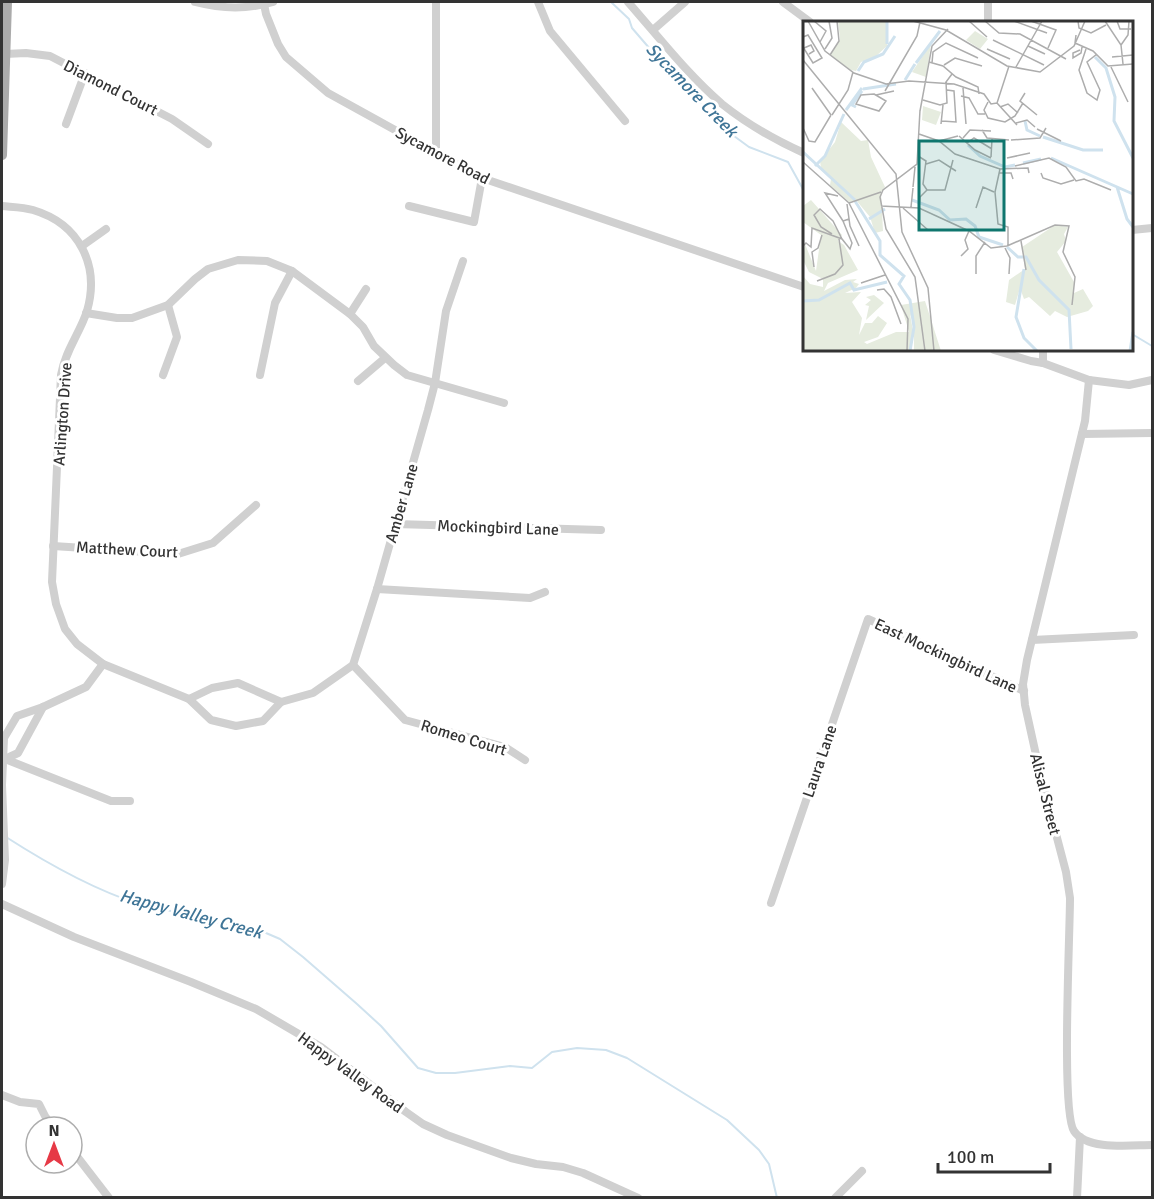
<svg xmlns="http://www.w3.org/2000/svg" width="1154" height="1199" font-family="Signika,sans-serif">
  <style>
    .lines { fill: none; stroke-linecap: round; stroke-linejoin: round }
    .stream { stroke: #cfe2ee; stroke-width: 2 }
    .minor { stroke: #d0d0d0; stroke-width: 8 }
    .major { stroke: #ababab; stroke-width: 10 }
    .labels { text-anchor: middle; stroke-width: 6; stroke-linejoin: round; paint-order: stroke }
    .street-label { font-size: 16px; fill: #333; stroke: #fff }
    .water-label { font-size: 18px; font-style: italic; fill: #3f7597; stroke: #fff }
    .inset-river { fill: none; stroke: #cfe2ee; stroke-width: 3 }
    .inset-road { fill: none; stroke: #adadad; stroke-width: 1.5 }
    .view { fill: #0f766e; fill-opacity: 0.15; stroke: #0f766e; stroke-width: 3 }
    .inset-edge { fill: none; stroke: #333; stroke-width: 3 }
  </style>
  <rect width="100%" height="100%" fill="#fff"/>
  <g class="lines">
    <!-- stream -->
    <g class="stream">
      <path d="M611,2L629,19L632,28L669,71L734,136L749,147L788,162L804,191"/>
      <path d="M1132,334L1152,346"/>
      <path d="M6,837C48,864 92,889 139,904C155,909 173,909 188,917L259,930L280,939L303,957L357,1004L381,1026L418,1068L436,1073H455L510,1066L532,1068L552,1052L577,1048L606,1050L627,1058L727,1120L759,1150L769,1164L777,1198"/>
    </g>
    <!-- minor -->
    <g class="minor">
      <path d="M195,2C222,9 246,10 273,2"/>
      <path d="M436,2V152"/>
      <path d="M538,2L550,31L625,121"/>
      <path d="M628,2C658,36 687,74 722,104C747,124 775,140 804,153"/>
      <path d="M783,2L810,22"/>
      <path d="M988,2V22"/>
      <path d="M264,4L266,14L278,44L286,57L328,93L482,178L804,287"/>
      <path d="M653,30L685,2"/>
      <path d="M5,54L26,53L50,56L172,119L208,144"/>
      <path d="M66,124L85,73"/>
      <path d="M2,206C12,207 23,207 33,210C80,224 100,266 87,311C80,333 65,351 61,375L52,582L56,604L65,629L77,644L103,664L189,699L211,720L236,726L263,721L281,702L313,693L353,665L377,589L428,410L435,383L446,311L463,261"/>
      <path d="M409,206L474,222L482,178"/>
      <path d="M1132,230L1152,228"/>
      <path d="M82,246L106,229"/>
      <path d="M86,313L117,318H132L168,305L195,279L208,269L238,260L267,261L292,271L350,314L363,327L374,346L394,365L407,375L504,403"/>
      <path d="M350,314L366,289"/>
      <path d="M994,350L1031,361L1043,363L1089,380L1129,385L1152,380"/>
      <path d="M1043,363V350"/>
      <path d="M163,375L177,337L168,305"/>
      <path d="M260,375L275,303L292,271"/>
      <path d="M1089,380L1085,421L1027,660L1023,684L1025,705L1040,773L1066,872L1070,898C1070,933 1061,1112 1074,1131C1087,1151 1132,1145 1152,1145"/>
      <path d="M358,381L385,358"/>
      <path d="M1082,434L1152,433"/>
      <path d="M395,524L601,530"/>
      <path d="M53,546L178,554L213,543L256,505"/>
      <path d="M377,589L530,598L545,592"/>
      <path d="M1032,640L1134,635"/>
      <path d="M353,665L405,720L505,747L525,760"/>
      <path d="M189,699L212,688L238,683L281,702"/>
      <path d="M5,759L111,801H130"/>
      <path d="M5,759L18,753L43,707"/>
      <path d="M2,884L5,860L2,785L4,738L17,716L43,707L86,687L103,664"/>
      <path d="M771,903L868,619L1024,691"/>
      <path d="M2,904L74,937L191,982L256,1009L321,1047L406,1112L423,1124L447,1135L511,1158L536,1164L563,1167L583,1173L638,1198"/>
      <path d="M2,1095L20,1102L39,1104L45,1116L53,1127"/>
      <path d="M72,1150L109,1198"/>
      <path d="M835,1198L862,1171"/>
      <path d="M1077,1198L1080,1137"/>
    </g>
    <!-- major -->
    <path class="major" d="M2,155L7,2"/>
  </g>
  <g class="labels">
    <!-- street labels -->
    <g class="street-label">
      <text transform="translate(111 87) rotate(27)" y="6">Diamond Court</text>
      <text transform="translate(443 155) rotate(28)" y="6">Sycamore Road</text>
      <text transform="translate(62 414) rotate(-86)" y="6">Arlington Drive</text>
      <text transform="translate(401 503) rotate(-74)" y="6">Amber Lane</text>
      <text transform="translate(498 527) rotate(2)" y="6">Mockingbird Lane</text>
      <text transform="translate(127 549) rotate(3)" y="6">Matthew Court</text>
      <text transform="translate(946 655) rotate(25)" y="6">East Mockingbird Lane</text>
      <text transform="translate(464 737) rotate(17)" y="6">Romeo Court</text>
      <text transform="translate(819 761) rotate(-71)" y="6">Laura Lane</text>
      <text transform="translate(1046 794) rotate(76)" y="6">Alisal Street</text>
      <text transform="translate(351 1072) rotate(36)" y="6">Happy Valley Road</text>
    </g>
    <!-- water labels -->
    <g class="water-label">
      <text transform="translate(692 90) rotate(46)" y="6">Sycamore Creek</text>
      <text transform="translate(191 914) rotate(15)" y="6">Happy Valley Creek</text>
    </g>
  </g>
  <!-- overview -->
  <g transform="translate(803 21)">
    <rect width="330" height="330" fill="#fff"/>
    <path d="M35,0H84V25L71,37L58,41L53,50L48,49L27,34L37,18ZM172,10L185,18L177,28L163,19ZM128,23L123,56L109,51ZM120,85L138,91L133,104L119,99ZM38,101L58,120L65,119L68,136L82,166L78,171L80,210L72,212L67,196L53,179L46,181L27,164L28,158L18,147L17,140L32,121ZM8,179L39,214L35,220L41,224L55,249L25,262L21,270L42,259L54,258L50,261L56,263L53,267L42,272L58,271L49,281L59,297L56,314L62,302H69L75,295L84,302L75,316L61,321L64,323L93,311H106L98,284L122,280L138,330H111V303L107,293L110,310L106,330H0V255L7,263L20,266V258L6,251L0,239L2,223L13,250L18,214L0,201V185ZM252,204L265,206L261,213L263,220L254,231L271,261V272L280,268L290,285L285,290L264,296L252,290L247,295L226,276L221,278L217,267L212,284L203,281L206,259L222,248L219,226ZM71,274L81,282L63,299L66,285L62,284L68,279L63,276Z" fill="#e6ecdf"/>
    <path class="inset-river" d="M84,0V23M292,36L303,47L312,76L311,100L330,137M113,42L137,10M55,50L61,41L80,33L92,15M102,59L112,43M60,68L93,63M53,86L49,84L59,70M43,89L59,67M222,100L224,109L237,115M240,116L280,129H300M165,124L177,135L202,146L212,144M0,131L52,179M248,137L330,173M220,142L238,138M12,145L22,135L41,93M314,166L324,198L330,206M109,179L136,189L147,199L163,198L172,205L176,216L200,224M52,180L77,220V234L101,255L96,263L107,279L111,306L107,330M66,198L82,188M204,226L215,236H223L236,259L266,289L268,328M221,248L213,296L221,317L234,330M0,280L16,279L47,262L51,269L84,261M327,330L330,311"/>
    <path class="inset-road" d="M5,0L22,30L51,52L83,63L106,60L151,63L181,73L188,83L194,82M11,0L23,10L17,21M110,0L143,9L204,45L237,51L271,25L282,0M166,0L184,16M182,0L196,12L217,13L263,38M211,0L244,12M228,0L253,9L245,27M275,0L276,7L288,12L303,4M302,0L318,24L320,43M314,0L317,8H328M273,14L272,22L290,30L305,45L330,43M0,16L5,14L19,37L10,42L0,26M190,19L241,44M318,24L325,14L326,0M225,25L242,33M1,27L8,24L11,30L6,33M22,28L29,17L26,0M184,28L207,38M283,28L276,49L284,72L294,79L297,69L284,41L294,33M277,29L270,32V37L278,32L279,26M27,34L36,20L34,0M309,36L330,34M0,39L93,153L99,211L125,267L131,330M126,41L140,45L153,56L175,66L176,73M129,42L130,31L143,22L175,37M141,44L152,37L179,45M206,45L194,82L214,104M213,46L239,0M308,46L325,81M9,67L28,94M160,67L163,103M82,70L114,15L117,1M222,72L217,80L234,94M71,73L83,80L76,90L53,83L58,74ZM73,74L91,70M158,75L166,77L175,93H182M120,79L137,84L144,82L143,61L149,53M185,81L181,89L185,97L202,101L212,95L220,82M197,86L205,83L215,92M117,89L114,143L80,169L77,176L83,208L112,256L122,330M117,90L129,25L145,8M29,94L45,69L50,51M139,100L153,101L151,70L144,69M213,102L224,99L232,106M138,103L140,84M0,107L6,120L12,121L28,94M234,108L258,120M179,109L184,117L206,119M116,113L136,120L152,133L197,148L225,147L226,152M156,115L172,129L188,137M160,117L167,109L188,110M208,119L237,117L243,107M136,120L155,115M164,122L171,117L189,128M115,135L123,140L120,163L124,169M188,136L189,118M204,137L227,132M0,141L46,182M123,143L136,139L153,150M212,145L246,137L263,146L273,160L281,158L308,169M197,148L192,171L195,203L205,206V224M196,152H208L210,158M238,152L240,157L258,163L271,159M110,166L112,146M124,169H142L150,139M35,175L22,172L40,200M46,182L105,298L104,330M46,182L78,171M44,183L47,205L56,225M78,185L116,187L166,210L188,227L204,225M108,186L110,167M100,187L125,209M116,187L117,176L124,169M173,187L180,166L191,171M29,213L18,206L11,194L17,188L30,200L39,218M218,220L223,249M0,225L3,222L8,226L9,207L39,218L47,228L49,222L40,200L46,198M204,225L252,204L266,205L260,231L272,256L269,284M202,227L207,237L206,253M158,235L165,228L162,219L166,210M11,246L9,231L15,227L19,214M173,253V235L182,221M14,260L32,253L40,244L36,218M58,262L82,254M74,269L81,268L88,276L98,303"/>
    <path class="view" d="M116,120H201V209H116Z"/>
    <rect width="330" height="330" class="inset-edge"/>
  </g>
  <!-- border -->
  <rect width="1154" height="1199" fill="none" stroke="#333333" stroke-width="6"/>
  <!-- north arrow -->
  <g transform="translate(54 1145)"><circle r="28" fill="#ffffff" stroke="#adadad" stroke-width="1.5"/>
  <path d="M0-4.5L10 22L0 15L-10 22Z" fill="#e63946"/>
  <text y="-9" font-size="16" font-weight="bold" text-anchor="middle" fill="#333333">N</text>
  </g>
  <!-- scale -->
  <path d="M938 1163v9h112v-9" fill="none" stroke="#333333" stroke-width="3"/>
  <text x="947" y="1163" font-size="18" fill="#333333" stroke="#ffffff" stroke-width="4.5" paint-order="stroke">100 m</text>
</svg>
